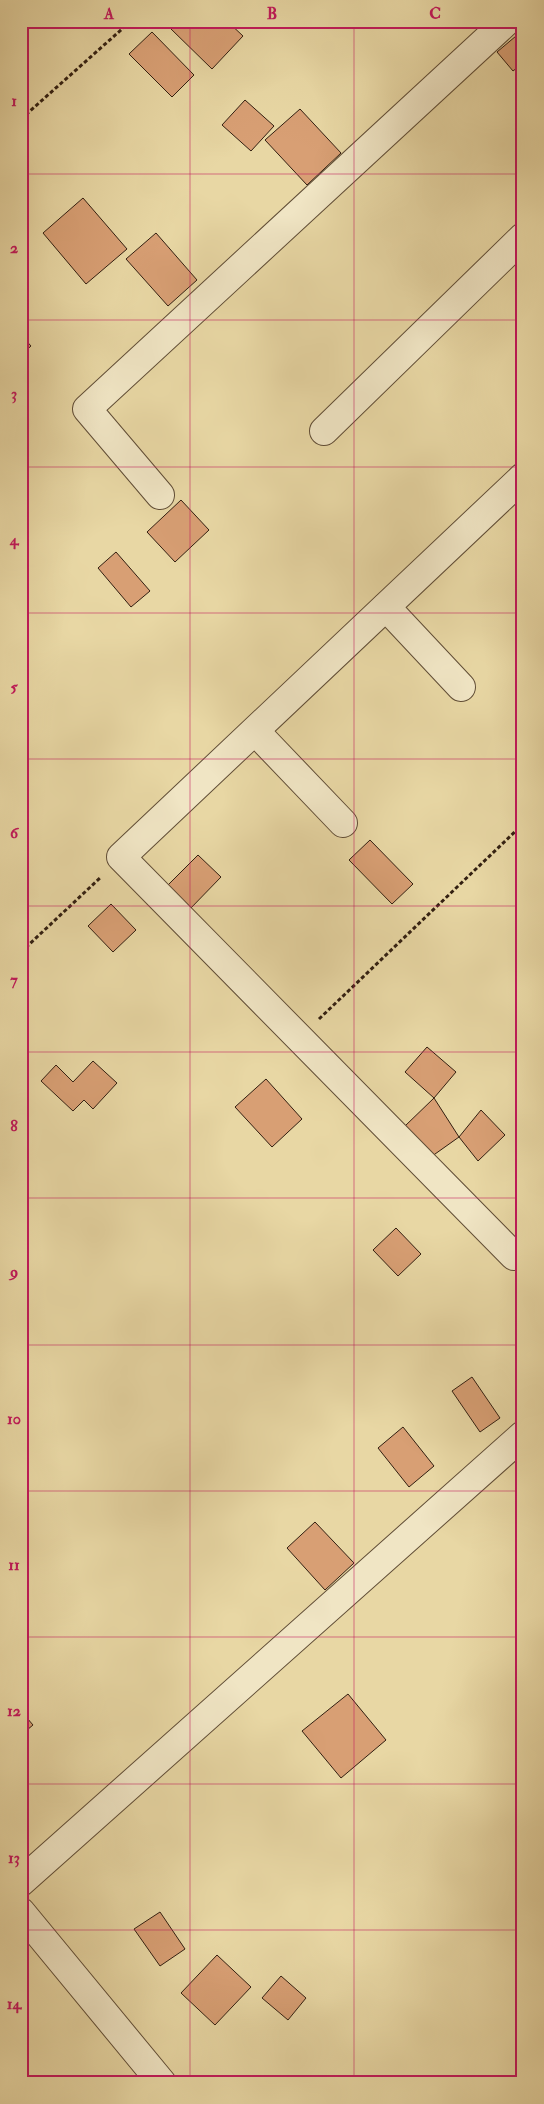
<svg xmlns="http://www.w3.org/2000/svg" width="544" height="2104" font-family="'IM FELL Double Pica',serif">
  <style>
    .building { fill: #d89f74; stroke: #321f11 }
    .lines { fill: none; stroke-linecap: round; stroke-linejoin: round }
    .minor-casing { stroke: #604d36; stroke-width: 30 }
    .path { stroke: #321f11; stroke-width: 3; stroke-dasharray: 4 2.5; stroke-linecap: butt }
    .minor { stroke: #f0e5c4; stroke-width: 28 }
    .grid { fill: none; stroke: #c2185b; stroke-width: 1; stroke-opacity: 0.55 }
    .neatline { fill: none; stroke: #c2185b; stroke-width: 2 }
    .grid-label { font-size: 16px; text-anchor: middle; font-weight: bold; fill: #c2185b }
  </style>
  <rect width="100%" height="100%" fill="#e8d7a4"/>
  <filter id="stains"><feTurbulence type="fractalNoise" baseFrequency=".004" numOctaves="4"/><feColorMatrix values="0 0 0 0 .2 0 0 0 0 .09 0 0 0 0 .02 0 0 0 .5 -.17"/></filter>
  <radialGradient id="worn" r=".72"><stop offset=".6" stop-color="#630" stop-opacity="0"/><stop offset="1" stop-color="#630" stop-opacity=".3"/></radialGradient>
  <!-- building -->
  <g class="building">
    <path d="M176,21H227L243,36L212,69L170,28Z"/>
    <path d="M152,32L194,75L172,97L129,54Z"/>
    <path d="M516,36L523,43V63L513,71L497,52Z"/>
    <path d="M245,100L274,126L251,151L222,125Z"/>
    <path d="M300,109L341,153L307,185L265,140Z"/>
    <path d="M83,198L127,249L86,284L43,233Z"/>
    <path d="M156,233L197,280L168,306L126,259Z"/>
    <path d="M21,335L31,346L21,355Z"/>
    <path d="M181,500L209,530L175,562L147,532Z"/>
    <path d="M116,552L150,591L131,607L98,568Z"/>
    <path d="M370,840L413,884L392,904L349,860Z"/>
    <path d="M198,855L221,877L188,911L165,888Z"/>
    <path d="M111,904L136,930L113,952L88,926Z"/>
    <path d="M427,1047L456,1072L434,1098L405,1072Z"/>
    <path d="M93,1061L117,1083L93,1109L84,1100L73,1111L41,1081L56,1065L73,1082Z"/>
    <path d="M266,1079L302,1119L272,1147L235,1107Z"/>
    <path d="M434,1098L459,1137L428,1159L405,1126Z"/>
    <path d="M481,1110L505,1135L478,1161L459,1137Z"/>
    <path d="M396,1228L421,1254L398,1276L373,1250Z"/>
    <path d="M472,1377L500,1418L480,1432L452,1391Z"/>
    <path d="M403,1427L434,1466L409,1487L378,1448Z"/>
    <path d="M315,1522L354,1563L325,1590L287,1548Z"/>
    <path d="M348,1694L386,1740L341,1778L302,1731Z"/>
    <path d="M21,1711L33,1725L21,1735Z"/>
    <path d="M160,1912L185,1949L160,1966L134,1929Z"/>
    <path d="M217,1955L251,1987L215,2025L181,1993Z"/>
    <path d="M281,1976L306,1998L288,2020L262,1998Z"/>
  </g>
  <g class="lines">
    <!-- minor casing -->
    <g class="minor-casing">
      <g id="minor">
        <path d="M324,431L523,237"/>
        <path d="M160,495L87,409L507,21"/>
        <path d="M386,607L461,687"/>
        <path d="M255,731L343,823"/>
        <path d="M514,1256L121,857L523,477"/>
        <path d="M21,1882L523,1435"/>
        <path d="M21,1912L162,2083"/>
      </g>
    </g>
    <!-- path -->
    <g class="path">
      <path d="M21,119L131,21"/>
      <path d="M21,952L101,877"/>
      <path d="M319,1019L523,824"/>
    </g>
    <!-- minor -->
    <use href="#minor" class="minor"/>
  </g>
  <!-- grid -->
  <path class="grid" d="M190,21V2083M354,21V2083M21,174H523M21,320H523M21,467H523M21,613H523M21,759H523M21,906H523M21,1052H523M21,1198H523M21,1345H523M21,1491H523M21,1637H523M21,1784H523M21,1930H523"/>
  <!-- margin -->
  <rect width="544" height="2104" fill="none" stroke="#e8d7a4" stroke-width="55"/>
  <rect x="28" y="28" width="488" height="2048" class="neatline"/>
  <g class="grid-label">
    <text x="109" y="19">A</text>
    <text x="272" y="19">B</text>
    <text x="435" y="19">C</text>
    <text x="14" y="106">1</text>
    <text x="14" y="253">2</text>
    <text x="14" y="399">3</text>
    <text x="14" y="545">4</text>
    <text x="14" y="692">5</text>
    <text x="14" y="838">6</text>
    <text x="14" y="985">7</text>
    <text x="14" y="1131">8</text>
    <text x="14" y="1277">9</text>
    <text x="14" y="1424">10</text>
    <text x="14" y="1570">11</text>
    <text x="14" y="1716">12</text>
    <text x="14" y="1863">13</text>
    <text x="14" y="2009">14</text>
  </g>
  <rect width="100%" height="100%" filter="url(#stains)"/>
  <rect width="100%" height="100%" fill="url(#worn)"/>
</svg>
